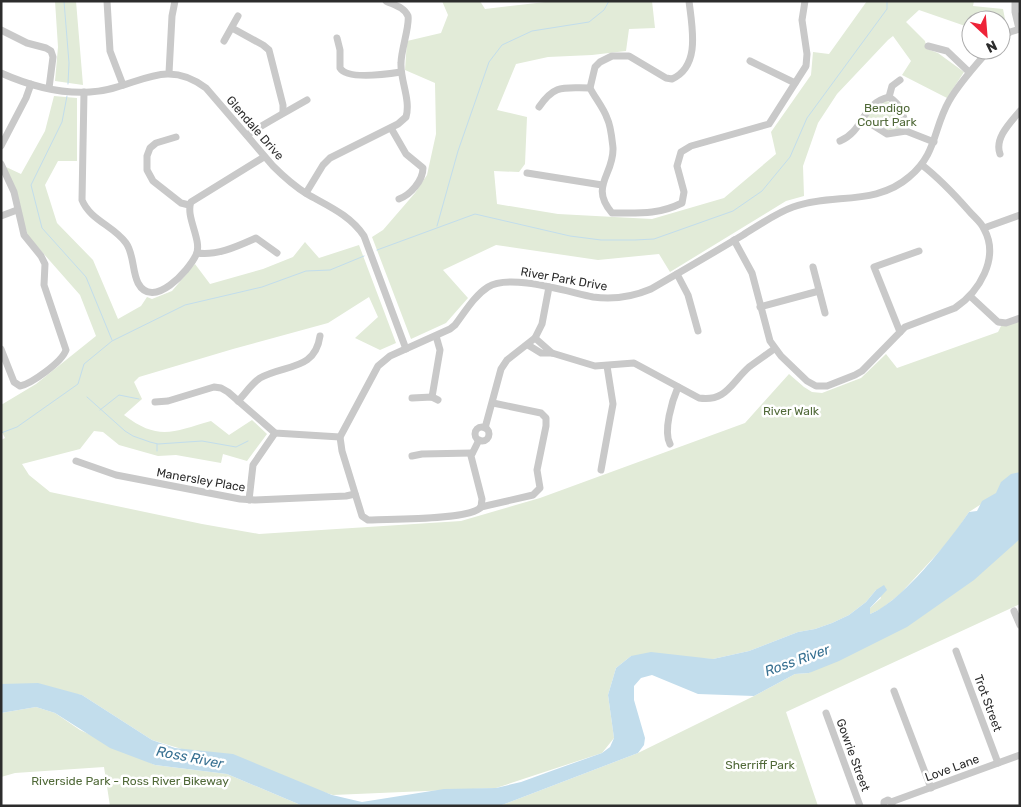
<svg xmlns="http://www.w3.org/2000/svg" width="1021" height="807" font-family="Rubik,sans-serif">
  <style>
    .green { fill: #e2ebd8 }
    .water { fill: #c2ddec }
    .lines { fill: none; stroke-linecap: round; stroke-linejoin: round }
    .stream { stroke: #c2ddec; stroke-width: 1 }
    .minor { stroke: #c9c9c9; stroke-width: 7 }
    .labels { text-anchor: middle; stroke-width: 5; stroke-linejoin: round; paint-order: stroke }
    .park-label { font-size: 12px; fill: #506938; stroke: #fff }
    .street-label { font-size: 12px; fill: #2c2c2c; stroke: #fff }
    .water-label { font-size: 14px; font-style: italic; fill: #377091; stroke: #fff }
  </style>
  <rect width="100%" height="100%" fill="#fff"/>
  <!-- green -->
  <g class="green">
    <path d="M55,1H76L83,85L55,81L58,47Z"/>
    <path d="M442,1H480L485,9L554,1H652L655,28L629,29L626,51L592,55L548,57L516,64L497,110L527,117L525,164L519,172L494,171L497,204L558,214L652,219L724,198L776,154L771,132L811,75L813,52L829,54L867,1H974L973,6L1003,9L1006,24L1001,29V20H971V28L919,10L906,22L925,41L927,49L938,53L964,72L947,98L902,75L911,61L893,36L888,40L837,94L818,123L803,166L804,196L786,201L670,272L659,254L598,260L496,245L443,270L468,298L446,323L411,339L372,237L383,230L415,193L427,175L436,134L435,83L405,70L407,41L441,33L448,15Z"/>
    <path d="M54,96L77,98V161H58L45,185L57,223L93,260L118,319L141,306L147,297L152,299L172,291L195,264L210,284L263,269L293,257L305,242L319,258L359,245L396,343L380,350L355,338L378,317L369,297L328,323L233,349L139,377L134,382L142,399L124,415C158,441 173,432 211,421L229,435L252,420L267,434L247,461L223,454L221,463L176,455L158,456L119,445L103,432L94,431L80,449L22,464L29,475L50,492L202,524L259,534L461,521L540,498L745,423L789,374L804,387L812,392L822,393L861,378L886,354L897,368L998,332L1001,326L1020,320V479L969,512L950,540L900,594L881,609L870,614V608L881,598L876,590L866,602L849,615L832,623L815,629L798,632L749,651L713,659L631,656L616,668L608,695L614,738L602,753L496,788L333,795L152,740L82,695L1,684V440L5,438L1,430V405L36,384L96,336L80,295L28,236L6,167L21,174L45,131Z"/>
    <path d="M885,101C900,102 901,114 903,127L900,130L890,133L868,119L867,117L873,106Z"/>
    <path d="M1020,539V604L786,712L818,806H480L502,805L638,753L754,696L795,674L809,673L1002,553Z"/>
    <path d="M36,707L55,713L80,730L155,765L227,774L303,806H110L104,767L15,773L1,777V713Z"/>
  </g>
  <!-- water -->
  <path class="water" d="M1020,472V539L974,580L907,627L839,661L809,673L795,674L754,696L698,694L652,675L641,678L634,686V700L645,738L644,745L638,753L502,805L303,806L227,774L155,765L110,748L55,713L36,707L1,713V684L38,683L82,695L152,740L175,748L233,754L332,795L362,802L444,789L496,788L521,782L554,770L602,753L610,747L614,738L608,695L616,668L631,656L651,652L713,659L749,651L798,632L815,629L832,623L849,615L866,602L876,590L884,585L887,590L870,608V614C902,602 949,541 969,512L977,511L982,501L996,493L1001,482L1011,474Z"/>
  <g class="lines">
    <!-- stream -->
    <g class="stream">
      <path d="M64,1L69,63L68,84"/>
      <path d="M67,96L62,122L31,185L42,228L86,277L112,340"/>
      <path d="M437,226L458,151L489,62L502,45L532,31L589,22L604,10L609,1"/>
      <path d="M377,250L475,214L570,236L601,240H635L654,239L733,211L762,191L790,157L807,118L887,9V1"/>
      <path d="M87,397L125,431L133,436L150,442L158,444L202,441L236,447L248,441"/>
      <path d="M100,410L119,395L139,399"/>
      <path d="M1,433L17,427L78,384L84,364L112,341L185,305L262,287L306,271L330,270L364,256"/>
      <path d="M157,444V451"/>
    </g>
    <!-- minor -->
    <g class="minor">
      <path d="M107,1L110,51L123,85"/>
      <path d="M689,1C692,27 701,66 672,79L666,78L629,56H612L600,62L595,67L590,88C595,98 603,107 607,118C611,126 612,139 613,148C614,175 589,186 612,213C638,213 658,215 682,203L684,192L677,166L681,152L691,146L769,124L806,66L807,54L802,20L805,1"/>
      <path d="M1015,1V12L1019,29"/>
      <path d="M232,28L263,45L269,50L283,105V112"/>
      <path d="M1,30L27,43L46,48L51,51L53,57L49,88"/>
      <path d="M337,38L340,50V68C347,80 388,74 401,72"/>
      <path d="M1001,38L1010,32L1020,29"/>
      <path d="M224,41L238,16"/>
      <path d="M928,46L947,51L969,72"/>
      <path d="M750,61L795,83"/>
      <path d="M1,73C28,85 61,94 90,92C135,90 163,55 206,88L273,166C283,176 294,186 307,194C328,206 350,215 364,236L406,349"/>
      <path d="M169,73L172,16L175,1"/>
      <path d="M84,92L82,200C90,220 114,226 126,243C134,254 132,271 138,283C153,311 189,270 196,255C203,241 185,217 191,202L264,157"/>
      <path d="M889,97L892,86L900,80"/>
      <path d="M539,107C555,84 563,88 590,88"/>
      <path d="M863,119L887,134L906,131L934,142"/>
      <path d="M391,128L406,154L423,168C423,181 410,195 399,199"/>
      <path d="M247,135C267,122 286,112 307,100"/>
      <path d="M176,137L156,143L150,148L147,156V170L153,181L181,203L189,205"/>
      <path d="M840,141C865,130 861,104 889,97C903,106 904,116 906,131"/>
      <path d="M1,146L26,98L31,84"/>
      <path d="M1000,154C994,138 1011,122 1020,111"/>
      <path d="M1,164L14,192L24,235L41,256L45,264L44,285L66,350C62,362 31,384 20,386L14,382L1,349"/>
      <path d="M527,173L602,185"/>
      <path d="M306,193L323,165L330,158L398,124L406,117C411,100 400,80 401,63C401,50 410,25 408,16C404,7 394,5 386,1"/>
      <path d="M1,216L17,210"/>
      <path d="M984,228L1020,215"/>
      <path d="M734,240L752,273L770,341L781,356L807,381L816,386H827L855,375L862,371L905,327L955,308C979,292 1000,258 984,229C981,222 974,217 969,211C954,194 940,179 922,165"/>
      <path d="M197,253C217,256 238,246 256,238L277,253"/>
      <path d="M813,267L825,313"/>
      <path d="M677,274L688,295L698,331"/>
      <path d="M970,296L998,322L1006,323L1020,318"/>
      <path d="M760,307L819,291"/>
      <path d="M900,332L874,267L919,251"/>
      <path d="M535,338L552,353"/>
      <path d="M528,345L541,353H552L595,366L634,363L699,398C726,402 731,383 749,367C757,361 766,355 774,349"/>
      <path d="M432,397L440,350L436,336"/>
      <path d="M412,398L432,397L438,400"/>
      <path d="M238,401C245,394 252,383 260,378C285,364 315,371 320,336"/>
      <path d="M155,402L168,401L214,387L221,388L228,392L275,433L340,437"/>
      <circle cx="482" cy="434" r="7"/>
      <path d="M485,428L501,369L507,360L535,338L542,324L549,287"/>
      <path d="M479,440L471,456L482,499L481,507"/>
      <path d="M670,444C663,431 672,401 678,387"/>
      <path d="M412,456L422,454L472,453"/>
      <path d="M76,461L116,475L240,499L255,500L346,496L355,494"/>
      <path d="M601,470L613,404L607,366"/>
      <path d="M249,500L253,465L275,433"/>
      <path d="M481,507C471,520 391,519 372,520H368L362,516L342,451L340,437L378,366L390,356L450,329L455,325C465,312 474,296 488,287C509,273 568,292 593,297C614,300 632,297 651,289C682,271 713,253 743,235C759,225 776,213 793,207C832,193 876,206 909,177C937,154 933,129 949,101C960,82 975,66 989,50"/>
      <path d="M481,507L533,495L540,488L537,470L546,426V418L541,413L493,403"/>
      <path d="M1014,611L1020,625"/>
      <path d="M956,651L998,763"/>
      <path d="M894,691L931,788"/>
      <path d="M826,713L860,806"/>
      <path d="M891,802L1020,755"/>
      <path d="M884,806V802L888,800L891,802L892,805"/>
    </g>
  </g>
  <g class="labels">
    <!-- park labels -->
    <g class="park-label">
      <text x="887" y="112">Bendigo<tspan x="887" dy="14">Court Park</tspan></text>
      <text x="791" y="415">River Walk</text>
      <text x="760" y="769">Sherriff Park</text>
      <text x="130" y="785">Riverside Park - Ross River Bikeway</text>
    </g>
    <!-- street labels -->
    <g class="street-label">
      <text transform="translate(255 128) rotate(49)" y="4">Glendale Drive</text>
      <text transform="translate(564 279) rotate(10)" y="4">River Park Drive</text>
      <text transform="translate(201 480) rotate(10)" y="4">Manersley Place</text>
      <text transform="translate(988 703) rotate(70)" y="4">Trot Street</text>
      <text transform="translate(853 755) rotate(70)" y="4">Gowrie Street</text>
      <text transform="translate(952 768) rotate(-20)" y="4">Love Lane</text>
    </g>
    <!-- water labels -->
    <g class="water-label">
      <text transform="translate(797 660) rotate(-20)" y="5">Ross River</text>
      <text transform="translate(190 757) rotate(11)" y="5">Ross River</text>
    </g>
  </g>
  <!-- border -->
  <rect width="1021" height="807" fill="none" stroke="#2c2c2c" stroke-width="5"/>
  <!-- north arrow -->
  <g transform="translate(986 35) rotate(154)"><circle r="24" fill="#ffffff" stroke="#ababab"/>
  <path d="M0-4L9 19L0 12L-9 19Z" fill="#ee2338"/>
  <text y="-8" font-size="14" font-weight="bold" text-anchor="middle" fill="#2c2c2c">N</text>
  </g>
</svg>
